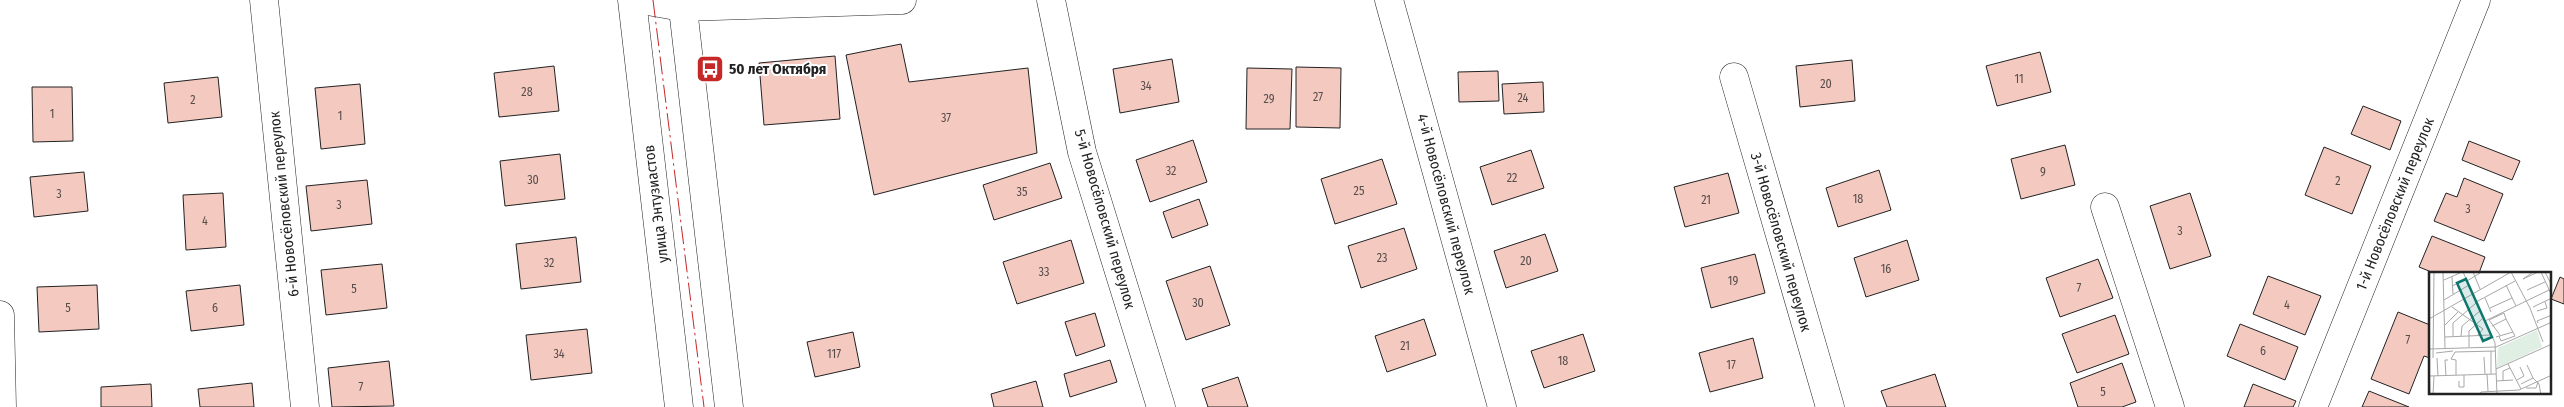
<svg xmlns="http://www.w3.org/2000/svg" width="2564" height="407" font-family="'Fira Sans Condensed',sans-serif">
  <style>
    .building { fill: #f3c9c0; stroke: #222 }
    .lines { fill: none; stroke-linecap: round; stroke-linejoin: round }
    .street-casing { stroke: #222; stroke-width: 29 }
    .secondary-casing { stroke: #222; stroke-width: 29 }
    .street { stroke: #fff; stroke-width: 28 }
    .secondary { stroke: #fff; stroke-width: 28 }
    .power { stroke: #c62828; stroke-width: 1; stroke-dasharray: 18 4 2.5 4; stroke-linecap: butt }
    .labels { text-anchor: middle; stroke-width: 4; stroke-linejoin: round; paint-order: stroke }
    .number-label { font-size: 12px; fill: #564c4a }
    .poi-label { font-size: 15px; font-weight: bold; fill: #222; stroke: #fff; text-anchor: start }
    .street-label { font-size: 15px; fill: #222; stroke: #fff }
    .inset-road { fill: none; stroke: #a7a7a7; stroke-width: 1 }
    .view { fill: #0f766e; fill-opacity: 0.15; stroke: #0f766e; stroke-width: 2.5 }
    .inset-edge { fill: none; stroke: #222; stroke-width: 2.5 }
  </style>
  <rect width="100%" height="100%" fill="#fff"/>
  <!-- building -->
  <g class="building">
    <path d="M901,44L909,82L1028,68L1037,153L874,195L846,55Z"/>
    <path d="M2040,52L2051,92L1997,106L1986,66Z"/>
    <path d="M835,56L840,119L764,125L759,63Z"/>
    <path d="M1172,59L1179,102L1120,113L1113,69Z"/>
    <path d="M1852,60L1855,101L1800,107L1796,66Z"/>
    <path d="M554,66L559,111L499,117L494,73Z"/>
    <path d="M1296,67L1341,68L1340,128L1296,127Z"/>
    <path d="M1247,68L1292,69L1290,129H1246Z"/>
    <path d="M1498,71L1499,101L1459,102L1458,72Z"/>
    <path d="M218,77L222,117L168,123L164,83Z"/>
    <path d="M1543,82L1544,112L1504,114L1502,84Z"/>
    <path d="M360,84L365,144L321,149L315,88Z"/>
    <path d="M32,87H72L73,141L33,142Z"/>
    <path d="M2363,106L2401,121L2390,150L2351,134Z"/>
    <path d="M1193,140L1207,182L1150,202L1136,160Z"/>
    <path d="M2469,141L2520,161L2512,180L2462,160Z"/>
    <path d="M2065,145L2075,185L2021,199L2011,159Z"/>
    <path d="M2324,147L2371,166L2352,214L2305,195Z"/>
    <path d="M1531,150L1544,188L1492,205L1480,167Z"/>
    <path d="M560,154L565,199L505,206L500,161Z"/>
    <path d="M1382,159L1397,204L1335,224L1321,179Z"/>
    <path d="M1050,163L1062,198L994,220L983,185Z"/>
    <path d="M1879,170L1891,210L1838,227L1826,188Z"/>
    <path d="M84,172L88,211L34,217L30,177Z"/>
    <path d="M1728,173L1739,213L1685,227L1674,187Z"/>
    <path d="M2464,178L2503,194L2484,241L2434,221L2446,193L2457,197Z"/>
    <path d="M367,180L372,224L311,231L306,186Z"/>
    <path d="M223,193L226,247L186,250L183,195Z"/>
    <path d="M2190,193L2211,256L2170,269L2150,206Z"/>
    <path d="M1199,199L1208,225L1172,238L1163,212Z"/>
    <path d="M1404,228L1417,269L1361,288L1348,246Z"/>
    <path d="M1545,234L1558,271L1506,288L1494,251Z"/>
    <path d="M2432,236L2485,257L2479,273H2434L2419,267Z"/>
    <path d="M576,237L581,282L521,289L516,244Z"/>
    <path d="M1071,240L1084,283L1017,304L1003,262Z"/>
    <path d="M1907,240L1919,280L1866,297L1854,258Z"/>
    <path d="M1755,254L1765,293L1711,308L1701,268Z"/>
    <path d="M2098,259L2113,298L2060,317L2046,278Z"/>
    <path d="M382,264L387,308L326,315L321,270Z"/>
    <path d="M1210,266L1230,325L1186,340L1166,281Z"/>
    <path d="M2268,276L2321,296L2305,335L2253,314Z"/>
    <path d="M2560,277L2564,279V304L2551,299Z"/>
    <path d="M97,285L99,329L39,332L37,287Z"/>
    <path d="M240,285L244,325L191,331L186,291Z"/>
    <path d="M2398,312L2430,325V358L2424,356L2409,394L2371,379Z"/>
    <path d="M1095,313L1105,346L1076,356L1065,322Z"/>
    <path d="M2115,315L2129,354L2077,373L2062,334Z"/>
    <path d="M1424,319L1436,355L1387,372L1375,336Z"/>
    <path d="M2240,324L2298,347L2285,380L2227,356Z"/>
    <path d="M587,329L592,373L531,380L526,335Z"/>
    <path d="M853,332L860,367L815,377L807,342Z"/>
    <path d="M1583,334L1595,371L1544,388L1531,351Z"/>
    <path d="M1753,338L1763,378L1710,392L1699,353Z"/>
    <path d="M1110,360L1117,382L1070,397L1064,374Z"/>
    <path d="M389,361L394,406L332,407L328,368Z"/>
    <path d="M2122,363L2136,402L2122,407H2078L2070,383Z"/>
    <path d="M1935,374L1946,407H1887L1881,391Z"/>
    <path d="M1238,377L1248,407H1208L1202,389Z"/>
    <path d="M1036,381L1043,407H994L991,394Z"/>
    <path d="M252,383L254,407H200L198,389Z"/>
    <path d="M151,384L152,407H101V387Z"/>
    <path d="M2253,384L2296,401L2293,407H2244Z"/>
    <path d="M2369,391L2409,407H2362Z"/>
  </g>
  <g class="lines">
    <!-- street casing -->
    <g class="street-casing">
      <g id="street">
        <path d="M264,0L305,407"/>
        <path d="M642,0L682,7L902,0"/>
        <path d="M1051,0L1082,152L1161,407"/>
        <path d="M1389,0L1502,407"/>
        <path d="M1734,77L1830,407"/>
        <path d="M2105,207L2170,407"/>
        <path d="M0,315L2,407"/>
        <path d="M2313,407L2476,0"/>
      </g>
    </g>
    <!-- secondary casing -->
    <g class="secondary-casing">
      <g id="secondary">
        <path d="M632,0L679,407"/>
        <path d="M682,0L729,407"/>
      </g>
    </g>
    <!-- street -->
    <use href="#street" class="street"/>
    <!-- secondary -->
    <use href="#secondary" class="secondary"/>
    <!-- power -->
    <path class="power" d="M653,0L704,407"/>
  </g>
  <!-- icons -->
  <defs>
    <g id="bus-square" transform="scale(1.4375)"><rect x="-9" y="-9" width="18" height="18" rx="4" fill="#c62828" stroke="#fff"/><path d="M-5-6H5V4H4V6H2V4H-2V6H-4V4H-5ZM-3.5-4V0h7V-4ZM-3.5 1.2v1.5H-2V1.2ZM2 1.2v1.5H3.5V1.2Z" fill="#fff"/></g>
  </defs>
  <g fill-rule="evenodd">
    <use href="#bus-square" x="710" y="69"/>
  </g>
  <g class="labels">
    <!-- number labels -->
    <g class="number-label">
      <text x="2019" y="83">11</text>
      <text x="1826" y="88">20</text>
      <text x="1146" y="90">34</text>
      <text x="527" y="96">28</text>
      <text x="1318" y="101">27</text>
      <text x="1523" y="102">24</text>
      <text x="1269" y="103">29</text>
      <text x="193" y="104">2</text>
      <text x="52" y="118">1</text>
      <text x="340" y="120">1</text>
      <text x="946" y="122">37</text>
      <text x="1171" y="175">32</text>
      <text x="2043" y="176">9</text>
      <text x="1512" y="182">22</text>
      <text x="533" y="184">30</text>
      <text x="2338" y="185">2</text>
      <text x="1359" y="195">25</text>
      <text x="1022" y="196">35</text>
      <text x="59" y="198">3</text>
      <text x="1858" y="203">18</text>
      <text x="1706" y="204">21</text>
      <text x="339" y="209">3</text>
      <text x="2468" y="213">3</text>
      <text x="205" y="225">4</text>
      <text x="2180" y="235">3</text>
      <text x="1382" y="262">23</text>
      <text x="1526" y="265">20</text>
      <text x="549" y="267">32</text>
      <text x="1886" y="273">16</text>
      <text x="1044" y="276">33</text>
      <text x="1733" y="285">19</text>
      <text x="2079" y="292">7</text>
      <text x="354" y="293">5</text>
      <text x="1198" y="307">30</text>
      <text x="2287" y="309">4</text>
      <text x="68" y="312">5</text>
      <text x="215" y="312">6</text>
      <text x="2408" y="344">7</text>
      <text x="1405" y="350">21</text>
      <text x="2263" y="355">6</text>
      <text x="559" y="358">34</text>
      <text x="834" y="358">117</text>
      <text x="1563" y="365">18</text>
      <text x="1731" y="369">17</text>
      <text x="361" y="391">7</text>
      <text x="2103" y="396">5</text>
    </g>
    <!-- poi labels -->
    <g class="poi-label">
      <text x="729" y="74">50 лет Октября</text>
    </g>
    <!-- street labels -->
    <g class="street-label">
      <text transform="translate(284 204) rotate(-96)" y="5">6-й Новосёловский переулок</text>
      <text transform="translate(656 204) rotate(-97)" y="5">улица Энтузиастов</text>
      <text transform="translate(1446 204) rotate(75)" y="5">4-й Новосёловский переулок</text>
      <text transform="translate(2395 204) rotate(-68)" y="5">1-й Новосёловский переулок</text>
      <text transform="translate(1105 219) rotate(74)" y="5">5-й Новосёловский переулок</text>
      <text transform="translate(1781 242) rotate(74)" y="5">3-й Новосёловский переулок</text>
    </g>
  </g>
  <!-- overview -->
  <g transform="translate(2429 272)">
    <rect width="122" height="122" fill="#fff"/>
    <path d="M108,58L113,75L68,96L69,76Z" fill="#e0efe3"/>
    <path class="inset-road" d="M14,0L16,76M34,0L66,71L68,123M44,0L51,17M82,0L101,36L114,70M104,0L94,7L109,0M112,0L123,24M116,0L123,14M23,5L24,22M15,8L33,0M38,9L51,1M77,13L87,34M23,14L37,7M98,18L116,10M56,26L62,40M15,28L40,13M47,30L86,9M23,35L54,57L48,64M104,35L123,26M61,36L83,26M108,39L118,36L116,30M0,47L82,0M77,47L86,64M60,48L75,41L77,47L63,54M60,48L71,63M56,49L120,18M109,51L108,49L123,43M16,53L29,40M24,64V51L47,31M32,64L33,54L51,39M70,64L72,69L86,64M16,65L62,63M67,65L84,60M40,75V59L53,47M0,77L1,123M0,77L67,75L123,50M62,79V102M26,80L67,79M26,80L22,87L27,88V103M7,81L24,79M55,85L56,102M4,86L5,0M8,86L9,104M79,92L92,117M67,97L123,72M58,102L59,119M0,104L67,102M17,104L16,88H19M104,106L110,112L112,123M88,108L95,104L91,95M30,109V115H35V103M67,109L84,108M74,109V99L81,96M92,112L104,106L98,93M97,116H107L109,110M4,123L5,104M50,123L52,120L90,118L123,103"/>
    <path class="view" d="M37,7L63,65L54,69L28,11Z"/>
    <rect width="122" height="122" class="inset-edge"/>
  </g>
</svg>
